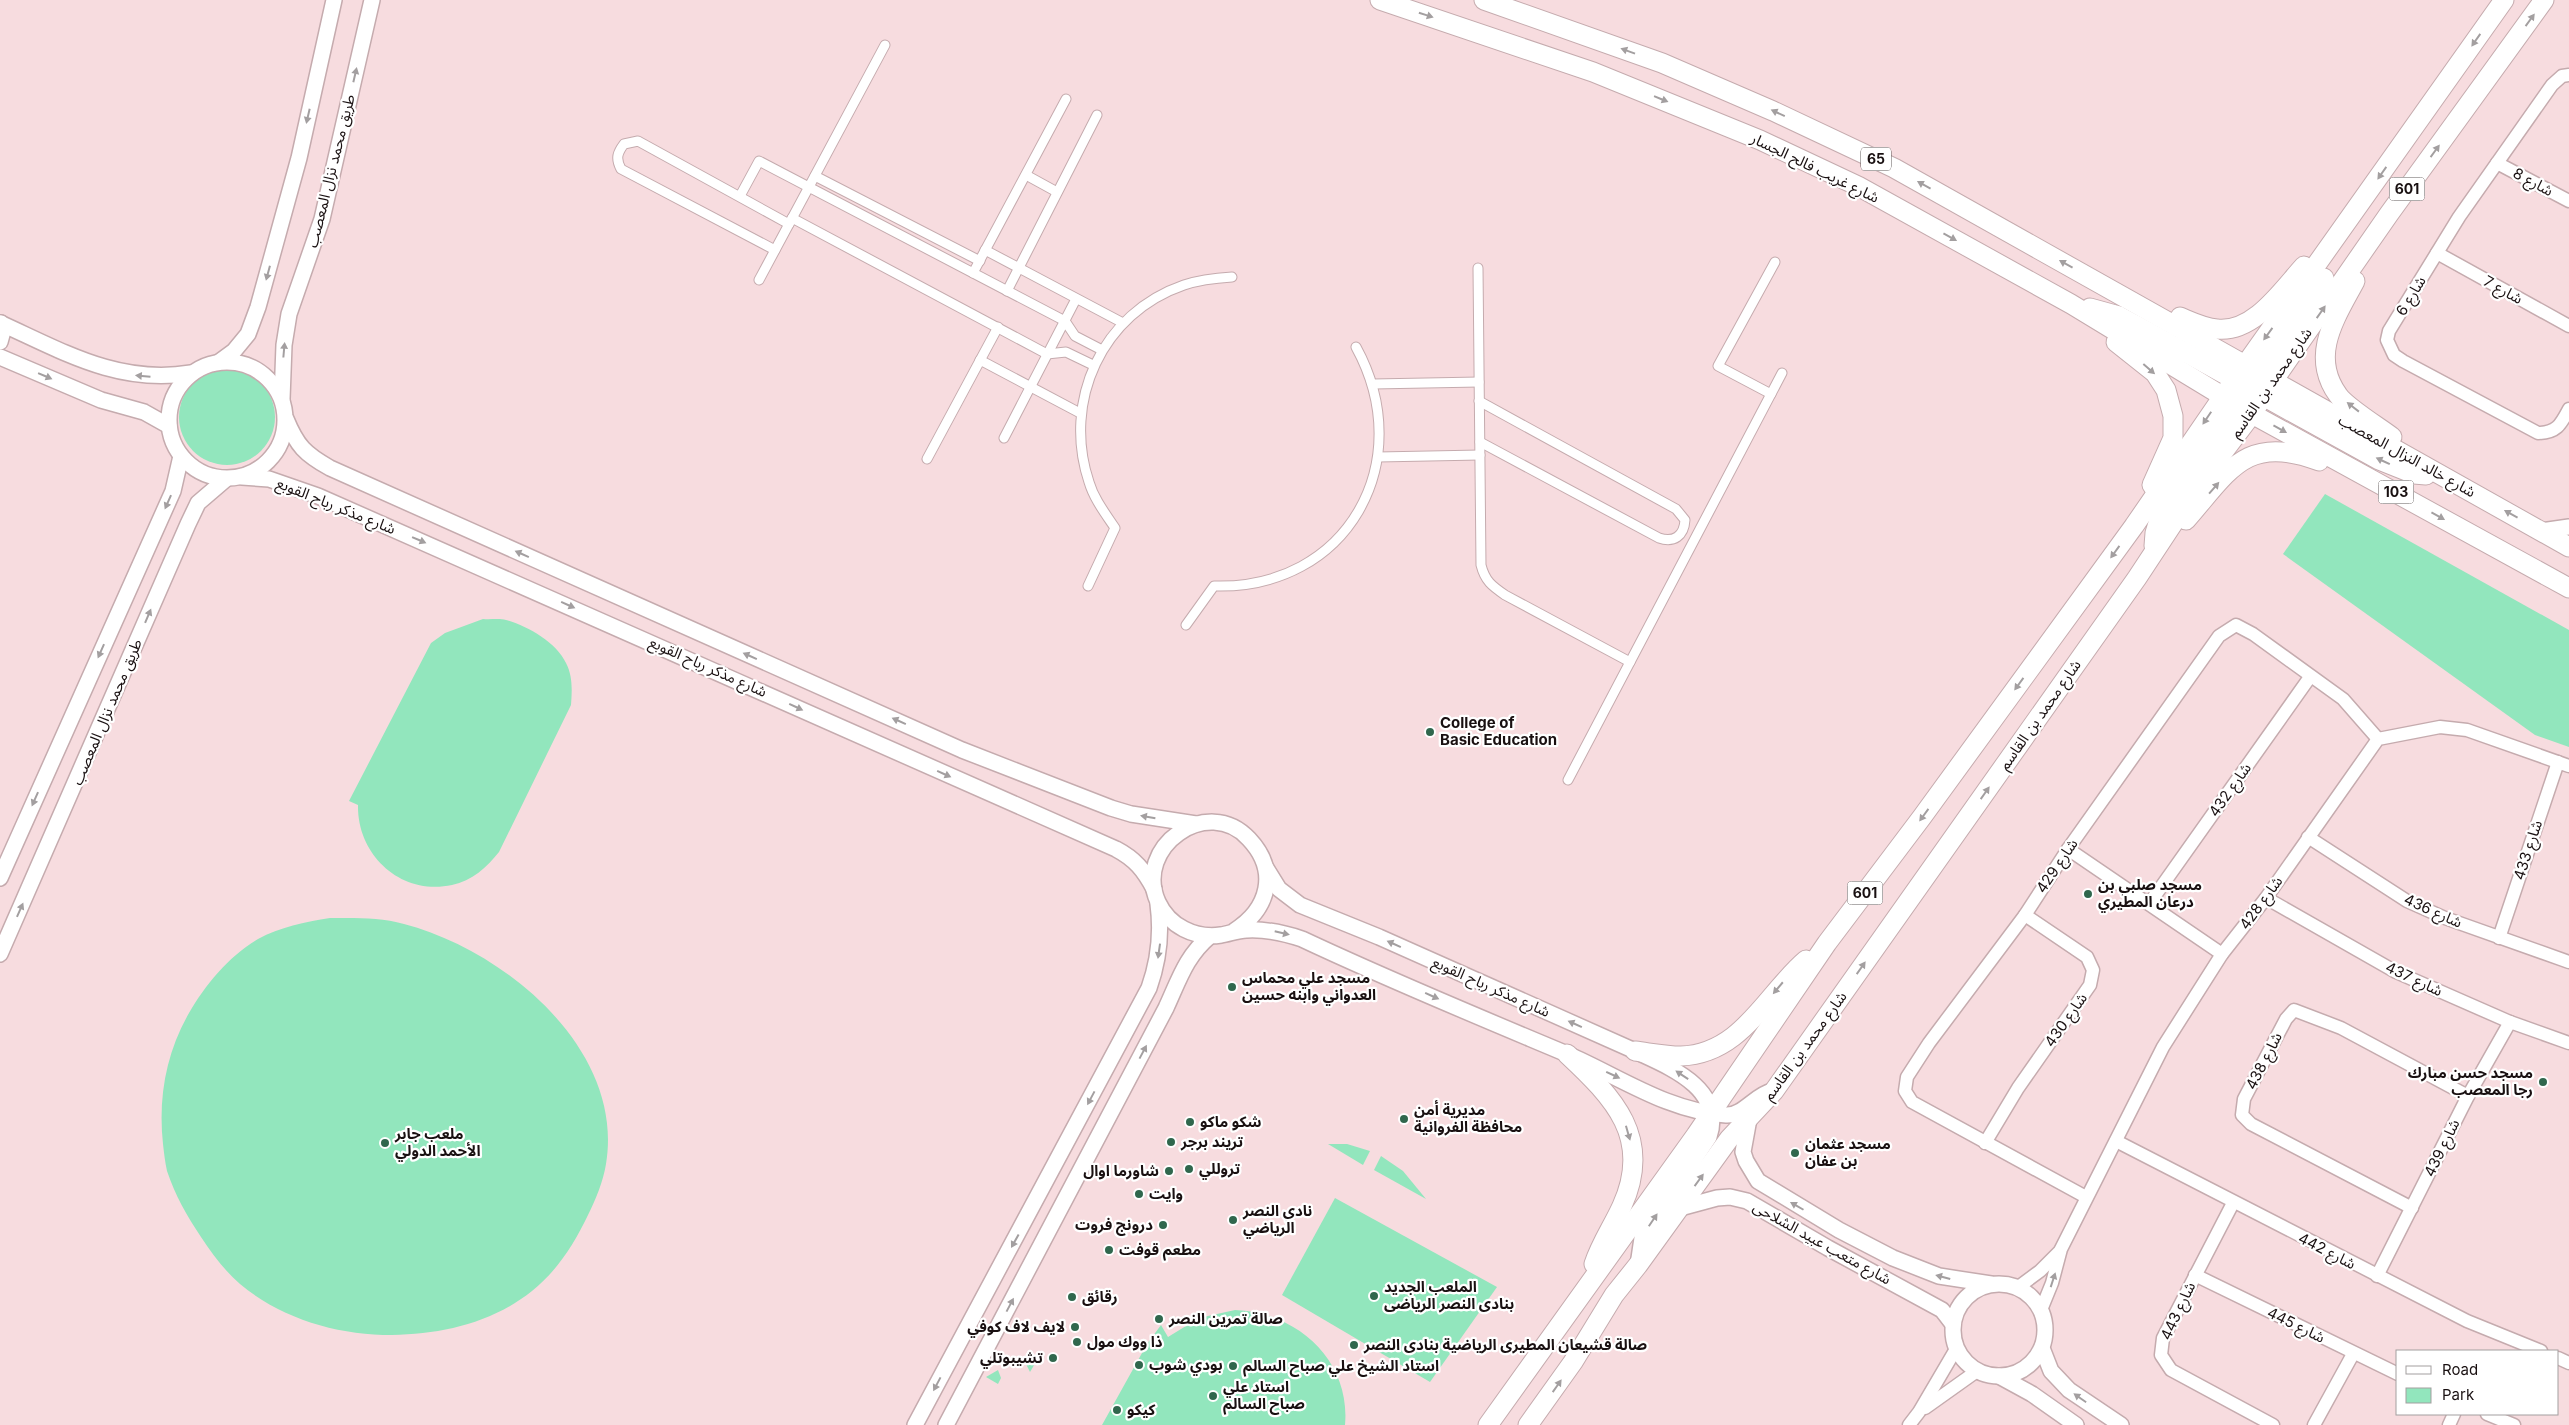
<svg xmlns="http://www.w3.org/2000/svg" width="2569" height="1425" font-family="Inter,'Noto Sans Arabic',sans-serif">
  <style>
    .green { fill: #92e6bd }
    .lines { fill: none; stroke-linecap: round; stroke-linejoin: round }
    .pedestrian-casing { stroke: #c5abae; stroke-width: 11 }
    .minor-casing { stroke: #c5abae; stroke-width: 15 }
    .tertiary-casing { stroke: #c5abae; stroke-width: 18 }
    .primary-casing { stroke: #c5abae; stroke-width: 21 }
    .pedestrian { stroke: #fff; stroke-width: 9 }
    .minor { stroke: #fff; stroke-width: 12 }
    .tertiary { stroke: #fff; stroke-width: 15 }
    .primary { stroke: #fff; stroke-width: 19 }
    .oneway { fill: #a39fa0 }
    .poi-dot { fill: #30674d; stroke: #fff; stroke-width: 2 }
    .labels { text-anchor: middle; stroke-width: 4.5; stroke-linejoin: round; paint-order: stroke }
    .shield { fill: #fff; stroke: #5e5858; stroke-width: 1 }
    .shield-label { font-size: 14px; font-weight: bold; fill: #191011 }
    .street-label { font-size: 15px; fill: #191011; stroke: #fff }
    .poi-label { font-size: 15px; font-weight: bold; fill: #191011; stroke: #fff; text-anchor: start }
  </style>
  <rect width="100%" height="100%" fill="#f7dcdf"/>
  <!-- green -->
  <g class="green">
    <circle cx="227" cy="417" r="48"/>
    <path d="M2325,494L2569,630V747L2535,735L2283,554Z"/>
    <path d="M483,619C490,620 499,618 506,620C527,626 556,642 566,663C573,676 572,692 571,705L499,852C487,867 472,881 452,885C401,896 357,855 358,805L349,801L431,643L445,633Z"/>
    <path d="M330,918C355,918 380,917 404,924C504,950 625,1049 606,1164C603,1182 596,1199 588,1215C574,1244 558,1270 532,1291C492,1323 442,1334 392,1335C338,1335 282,1319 240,1284C225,1271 212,1254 201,1237C187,1216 175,1195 167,1171C165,1162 164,1153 163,1144C158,1098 166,1053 189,1013C205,985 230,955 258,939C280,927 305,922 330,918Z"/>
    <path d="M1328,1144H1347L1370,1151L1363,1165Z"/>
    <path d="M1381,1156L1403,1171L1426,1199L1374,1170Z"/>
    <path d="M1335,1198L1497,1287L1430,1382L1282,1295Z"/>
    <path d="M1235,1310C1296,1312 1351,1360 1345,1425H1102L1147,1344L1161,1325L1168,1337L1199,1318Z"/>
    <path d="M1029,1356L1037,1360L1030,1372L1026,1364Z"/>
    <path d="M998,1370L1001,1378L998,1384L986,1377Z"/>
  </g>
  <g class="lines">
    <!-- pedestrian casing -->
    <g class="pedestrian-casing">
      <g id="pedestrian">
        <path d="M1026,175L1057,192"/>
        <path d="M815,176L980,261"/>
        <path d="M740,196L759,161L1065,321L1075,336L1102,350"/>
        <path d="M792,218L1047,354L1066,352L1093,365"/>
        <path d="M775,250L621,169C615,158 618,152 624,144L638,141L789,224"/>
        <path d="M985,250L1123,323"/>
        <path d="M1478,268L1481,565C1485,581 1492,586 1505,595L1630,662"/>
        <path d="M973,273L1066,99"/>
        <path d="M759,280L885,45"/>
        <path d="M1007,291L1097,115"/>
        <path d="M980,360L1080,413"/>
        <path d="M1373,384L1479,382"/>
        <path d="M1771,394L1718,366L1775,262"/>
        <path d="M1479,401L1676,509L1685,520C1684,536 1674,543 1659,538L1480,442"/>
        <path d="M1004,438L1076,299"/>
        <path d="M1378,457L1480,455"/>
        <path d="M927,459L998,327"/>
        <path d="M1088,586L1115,528C1105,513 1094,499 1089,482C1062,401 1102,313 1184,285C1199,280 1216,278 1232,277"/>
        <path d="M1186,625L1214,586C1347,590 1419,462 1356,347"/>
        <path d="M1568,780L1782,373"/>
      </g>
    </g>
    <!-- minor casing -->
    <g class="minor-casing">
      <g id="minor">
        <path d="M2569,75L2562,76L2552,85L2459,217L2389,331L2387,340L2394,355L2403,361L2538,433C2557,433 2561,424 2569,409"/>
        <path d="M2497,163L2569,201"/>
        <path d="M2437,253L2569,326"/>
        <path d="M2308,837L2407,901L2445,918L2569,962"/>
        <path d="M2068,849L2222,954"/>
        <path d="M2266,898L2396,972L2510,1022L2569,1043"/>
        <path d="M2149,904L2310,677"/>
        <path d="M2499,938L2558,762"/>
        <path d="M2116,1141L2467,1321L2541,1351"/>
        <path d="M1985,1143L2018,1088L2090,985L2093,970L2087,957L2025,915"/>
        <path d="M2086,1197L1912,1102L1905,1091L1907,1077L1929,1043L2025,915L2068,849L2219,636L2236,625L2253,634L2343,699L2378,739"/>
        <path d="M2233,1203L2163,1338L2161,1355L2171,1370L2273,1425"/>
        <path d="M2412,1208L2251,1124L2242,1115L2244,1099L2286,1019L2294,1010L2341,1028L2468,1096"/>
        <path d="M2195,1275L2398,1374"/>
        <path d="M2377,1276L2468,1096L2510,1022"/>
        <path d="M2017,1288L2040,1271L2060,1251"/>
        <path d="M2041,1310L2052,1283L2061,1249L2163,1047L2222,954L2266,898L2378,739L2440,727L2467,730L2569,766"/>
        <path d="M2558,1358L2569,1363"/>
        <path d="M1925,1408L1977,1371"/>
        <path d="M2487,1414L2514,1425"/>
        <path d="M1909,1425L1919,1412L1956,1349"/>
        <path d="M2314,1425L2353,1354"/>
        <path d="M2449,1425L2454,1414"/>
      </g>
    </g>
    <!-- tertiary casing -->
    <g class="tertiary-casing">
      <g id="tertiary">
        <path d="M0,323C64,352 119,385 191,373"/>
        <path d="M0,342L3,331L1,323"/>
        <path d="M0,357L101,400L144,412L169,426"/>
        <circle cx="227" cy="420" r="58"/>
        <path d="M219,362L234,351L248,334L258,307L299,158L334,0"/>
        <path d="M282,399L284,345L289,314L322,219L372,0"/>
        <path d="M286,419C297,446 305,454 330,468L962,750L1111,808L1131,814L1196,824"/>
        <path d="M242,477L269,479L318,496L1116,849C1135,859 1144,870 1154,889"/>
        <path d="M2541,531L2569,527"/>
        <path d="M1266,868L1279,889L1300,905L1379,937L1635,1051C1669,1067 1725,1088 1709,1137L1642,1238L1638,1265"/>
        <path d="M0,878L173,491L181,456"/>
        <path d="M1234,931C1269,909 1279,871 1249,839C1208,794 1133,847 1158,902C1169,926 1195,939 1221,935C1229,934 1237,930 1247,930C1266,929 1284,933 1302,939C1389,980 1479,1017 1567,1054C1618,1076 1669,1112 1726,1115C1743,1116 1755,1095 1772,1091"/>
        <path d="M0,954L188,524L198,503L226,479"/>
        <path d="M1749,1119L1743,1152L1746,1161L1758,1181L1839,1230L1893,1258L1939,1276L1991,1284"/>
        <path d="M1680,1208L1717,1198L1730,1197L1747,1201L1828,1248L1942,1310L1952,1323"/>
        <circle cx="1999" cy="1330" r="46"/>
        <path d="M2042,1348L2051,1371L2069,1390L2121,1425"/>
        <path d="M1999,1376L2032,1394L2076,1425"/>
        <path d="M915,1425L1149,988C1159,960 1162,934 1158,904"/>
        <path d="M946,1425L1166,1008C1179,980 1186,956 1210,936"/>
      </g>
    </g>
    <!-- primary casing -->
    <g class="primary-casing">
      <g id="primary">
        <path d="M1380,0L1593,72L1760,140L1858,186L2071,304L2252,414L2569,588"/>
        <path d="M1484,0L1662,63L1773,111L1894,168L2569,547"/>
        <path d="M2355,281C2336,317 2309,355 2338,395C2346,407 2379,427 2392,437"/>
        <path d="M2090,308L2119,316L2145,330L2235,380L2247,383"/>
        <path d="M2180,317C2192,322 2204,328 2217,329C2254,333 2282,290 2304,266"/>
        <path d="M2116,342L2155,373L2166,390L2173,416V438L2152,485"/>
        <path d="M2258,386L2267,360L2324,278"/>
        <path d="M2224,395L2241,390L2263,396L2379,460L2414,474L2426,475"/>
        <path d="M2186,520C2229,471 2246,433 2319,461"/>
        <path d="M2154,546L2155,533L2159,520L2244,393"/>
        <path d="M1635,1051C1651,1053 1666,1056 1681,1056C1742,1054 1766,994 1806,960"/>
        <path d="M1567,1054C1614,1098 1653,1138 1622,1206C1613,1226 1601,1243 1594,1264"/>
        <path d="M1488,1425L1696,1135L1827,943L1922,817L2134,526L2224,395L2504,0"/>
        <path d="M1528,1425L1573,1362L1614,1295L1638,1265L1729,1139L1774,1091L2137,578L2199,484L2252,414L2273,381L2389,214L2544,0"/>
      </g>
    </g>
    <!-- pedestrian -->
    <use href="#pedestrian" class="pedestrian"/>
    <!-- minor -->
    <use href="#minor" class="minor"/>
    <!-- tertiary -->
    <use href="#tertiary" class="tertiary"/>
    <!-- primary -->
    <use href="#primary" class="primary"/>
  </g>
  <!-- one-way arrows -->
  <defs><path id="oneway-solid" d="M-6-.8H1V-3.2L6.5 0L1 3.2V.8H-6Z" transform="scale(1.25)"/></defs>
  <g class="oneway">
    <use href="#oneway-solid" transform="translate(1426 15) rotate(18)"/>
    <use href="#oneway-solid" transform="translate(2530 20) rotate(-54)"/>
    <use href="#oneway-solid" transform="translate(2476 40) rotate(125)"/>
    <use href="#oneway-solid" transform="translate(1628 51) rotate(-160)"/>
    <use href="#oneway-solid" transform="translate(355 75) rotate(-77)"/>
    <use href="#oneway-solid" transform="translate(1661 99) rotate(22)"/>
    <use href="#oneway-solid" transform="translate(1778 113) rotate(-155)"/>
    <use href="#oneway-solid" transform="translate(308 116) rotate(103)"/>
    <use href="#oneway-solid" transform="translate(2435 151) rotate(-54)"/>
    <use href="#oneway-solid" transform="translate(2382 173) rotate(125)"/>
    <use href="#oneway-solid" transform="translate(1924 185) rotate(-151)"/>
    <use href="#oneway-solid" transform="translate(1950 237) rotate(29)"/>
    <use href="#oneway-solid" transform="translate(2066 264) rotate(-151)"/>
    <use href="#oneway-solid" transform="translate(268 273) rotate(105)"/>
    <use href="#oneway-solid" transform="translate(2321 312) rotate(-55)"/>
    <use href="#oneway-solid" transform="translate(2268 334) rotate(126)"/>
    <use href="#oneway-solid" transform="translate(284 350) rotate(-85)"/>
    <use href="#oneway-solid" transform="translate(2149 369) rotate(41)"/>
    <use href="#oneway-solid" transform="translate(45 376) rotate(23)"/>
    <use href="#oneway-solid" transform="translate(143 376) rotate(-175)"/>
    <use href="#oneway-solid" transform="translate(2353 407) rotate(-142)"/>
    <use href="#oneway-solid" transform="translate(2207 418) rotate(124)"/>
    <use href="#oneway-solid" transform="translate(2280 429) rotate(29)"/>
    <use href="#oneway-solid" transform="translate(2383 461) rotate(-155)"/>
    <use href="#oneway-solid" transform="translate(2214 488) rotate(-49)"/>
    <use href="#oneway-solid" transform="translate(168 502) rotate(114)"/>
    <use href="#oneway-solid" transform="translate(2511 514) rotate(-151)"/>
    <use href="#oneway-solid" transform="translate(2438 516) rotate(29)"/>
    <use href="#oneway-solid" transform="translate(419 540) rotate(23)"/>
    <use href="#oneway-solid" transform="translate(2115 552) rotate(126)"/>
    <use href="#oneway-solid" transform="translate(522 554) rotate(-156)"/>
    <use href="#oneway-solid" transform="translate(568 605) rotate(24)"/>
    <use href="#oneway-solid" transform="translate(148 616) rotate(-67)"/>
    <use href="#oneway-solid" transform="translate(101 651) rotate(114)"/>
    <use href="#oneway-solid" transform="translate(750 656) rotate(-156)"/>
    <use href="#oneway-solid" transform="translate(2019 684) rotate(126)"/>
    <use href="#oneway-solid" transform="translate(796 707) rotate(25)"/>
    <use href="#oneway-solid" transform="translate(899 721) rotate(-156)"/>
    <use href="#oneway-solid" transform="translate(944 774) rotate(24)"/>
    <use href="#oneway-solid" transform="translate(1985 793) rotate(-55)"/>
    <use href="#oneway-solid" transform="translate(35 799) rotate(114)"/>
    <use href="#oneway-solid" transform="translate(1924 815) rotate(126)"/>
    <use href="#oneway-solid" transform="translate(1148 817) rotate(-170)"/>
    <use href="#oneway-solid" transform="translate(20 910) rotate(-66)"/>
    <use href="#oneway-solid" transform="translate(1282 933) rotate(13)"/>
    <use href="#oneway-solid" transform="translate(1394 944) rotate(-156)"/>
    <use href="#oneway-solid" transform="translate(1159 951) rotate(98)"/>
    <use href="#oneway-solid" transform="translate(1861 968) rotate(-55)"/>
    <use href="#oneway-solid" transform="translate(1778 988) rotate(130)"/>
    <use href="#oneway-solid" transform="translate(1432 996) rotate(24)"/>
    <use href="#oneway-solid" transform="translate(1575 1024) rotate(-156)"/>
    <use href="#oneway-solid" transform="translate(1143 1052) rotate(-62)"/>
    <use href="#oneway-solid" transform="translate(1613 1075) rotate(25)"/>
    <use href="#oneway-solid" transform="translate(1682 1075) rotate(-146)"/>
    <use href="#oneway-solid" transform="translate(1091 1098) rotate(118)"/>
    <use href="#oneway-solid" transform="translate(1628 1133) rotate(74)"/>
    <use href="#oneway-solid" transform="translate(1699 1180) rotate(-54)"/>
    <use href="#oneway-solid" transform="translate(1797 1206) rotate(-150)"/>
    <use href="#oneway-solid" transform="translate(1653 1220) rotate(-56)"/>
    <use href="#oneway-solid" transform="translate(1015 1241) rotate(119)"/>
    <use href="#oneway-solid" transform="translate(1943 1277) rotate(-165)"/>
    <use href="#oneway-solid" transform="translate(2053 1280) rotate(-72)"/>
    <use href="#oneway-solid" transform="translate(1010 1305) rotate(-62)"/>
    <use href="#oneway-solid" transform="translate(937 1384) rotate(118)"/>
    <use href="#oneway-solid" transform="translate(1557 1386) rotate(-55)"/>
    <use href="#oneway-solid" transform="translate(2080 1398) rotate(-145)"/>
  </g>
  <!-- markers -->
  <g class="poi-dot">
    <circle cx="1430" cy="732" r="5"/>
    <circle cx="2088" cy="894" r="5"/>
    <circle cx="1232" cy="987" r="5"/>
    <circle cx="2543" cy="1082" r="5"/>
    <circle cx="1404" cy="1119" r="5"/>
    <circle cx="1190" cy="1122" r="5"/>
    <circle cx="1171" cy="1142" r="5"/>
    <circle cx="385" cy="1143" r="5"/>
    <circle cx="1795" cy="1153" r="5"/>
    <circle cx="1189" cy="1169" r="5"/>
    <circle cx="1169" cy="1171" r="5"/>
    <circle cx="1139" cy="1194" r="5"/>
    <circle cx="1233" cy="1220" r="5"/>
    <circle cx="1163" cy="1225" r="5"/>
    <circle cx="1109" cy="1250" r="5"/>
    <circle cx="1374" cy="1296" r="5"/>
    <circle cx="1072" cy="1297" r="5"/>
    <circle cx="1159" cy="1319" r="5"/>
    <circle cx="1075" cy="1327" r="5"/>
    <circle cx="1077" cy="1342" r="5"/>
    <circle cx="1354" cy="1345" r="5"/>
    <circle cx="1053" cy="1358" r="5"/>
    <circle cx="1139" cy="1365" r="5"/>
    <circle cx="1233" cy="1366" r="5"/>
    <circle cx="1213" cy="1396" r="5"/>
    <circle cx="1117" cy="1410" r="5"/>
  </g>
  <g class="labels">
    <!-- shield labels -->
    <g class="shield">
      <rect x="1861" y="147.5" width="30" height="23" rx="4"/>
      <rect x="2389.5" y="177.5" width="35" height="23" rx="4"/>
      <rect x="2378.5" y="480.5" width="35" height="23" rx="4"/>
      <rect x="1847.5" y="881.5" width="35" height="23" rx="4"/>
    </g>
    <g class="shield-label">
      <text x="1876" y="164">65</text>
      <text x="2407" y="194">601</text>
      <text x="2396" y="497">103</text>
      <text x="1865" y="898">601</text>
    </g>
    <!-- street labels -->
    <g class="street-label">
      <text transform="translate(1815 168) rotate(26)" y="5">شارع غريب فالح الجسار</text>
      <text transform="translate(331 171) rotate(-76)" y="5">طريق محمد نزال المعصب</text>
      <text transform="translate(2533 182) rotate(28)" y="5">شارع 8</text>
      <text transform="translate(2503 290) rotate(29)" y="5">شارع 7</text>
      <text transform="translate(2411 296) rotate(-59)" y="5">شارع 6</text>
      <text transform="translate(2271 383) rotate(-55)" y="5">شارع محمد بن القاسم</text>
      <text transform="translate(2407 456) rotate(29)" y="5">شارع خالد النزال المعصب</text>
      <text transform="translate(336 506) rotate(22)" y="5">شارع مذكر رباح القوبع</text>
      <text transform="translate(708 667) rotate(24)" y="5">شارع مذكر رباح القوبع</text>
      <text transform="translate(107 712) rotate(-67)" y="5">طريق محمد نزال المعصب</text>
      <text transform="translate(2040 715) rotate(-55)" y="5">شارع محمد بن القاسم</text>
      <text transform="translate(2230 790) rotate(-55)" y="5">شارع 432</text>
      <text transform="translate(2528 850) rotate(-72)" y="5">شارع 433</text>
      <text transform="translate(2057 866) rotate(-56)" y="5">شارع 429</text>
      <text transform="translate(2261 903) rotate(-54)" y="5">شارع 428</text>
      <text transform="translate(2433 911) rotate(24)" y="5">شارع 436</text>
      <text transform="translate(2414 979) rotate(25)" y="5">شارع 437</text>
      <text transform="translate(1491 987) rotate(24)" y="5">شارع مذكر رباح القوبع</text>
      <text transform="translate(2066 1020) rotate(-55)" y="5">شارع 430</text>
      <text transform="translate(1805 1046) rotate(-54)" y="5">شارع محمد بن القاسم</text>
      <text transform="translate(2264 1061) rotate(-63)" y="5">شارع 438</text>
      <text transform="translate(2442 1148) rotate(-64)" y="5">شارع 439</text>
      <text transform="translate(1822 1243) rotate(29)" y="5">شارع متعب عبيد الشلاحى</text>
      <text transform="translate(2327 1251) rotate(27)" y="5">شارع 442</text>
      <text transform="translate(2178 1311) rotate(-65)" y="5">شارع 443</text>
      <text transform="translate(2296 1325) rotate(26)" y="5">شارع 445</text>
    </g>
    <!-- poi labels -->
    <g class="poi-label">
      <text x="1440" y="728">College of<tspan x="1440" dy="17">Basic Education</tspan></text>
      <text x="2098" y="890">مسجد صلبي بن<tspan x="2098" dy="17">درعان المطيري</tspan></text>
      <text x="1242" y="983">مسجد علي محماس<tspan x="1242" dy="17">العدواني وابنه حسين</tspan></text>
      <text x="2533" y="1078" text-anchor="end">مسجد حسن مبارك<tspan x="2533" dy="17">رجا المعصب</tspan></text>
      <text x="1414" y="1115">مديرية أمن<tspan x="1414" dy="17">محافظة الفروانية</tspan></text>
      <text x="1200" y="1127">شكو ماكو</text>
      <text x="395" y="1139">ملعب جابر<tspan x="395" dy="17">الأحمد الدولي</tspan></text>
      <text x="1181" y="1147">تريند برجر</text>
      <text x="1805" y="1149">مسجد عثمان<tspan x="1805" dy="17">بن عفان</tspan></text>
      <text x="1199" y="1174">تروللي</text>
      <text x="1159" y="1176" text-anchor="end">شاورما اوال</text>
      <text x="1149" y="1199">وايت</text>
      <text x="1243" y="1216">نادي النصر<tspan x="1243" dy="17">الرياضي</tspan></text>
      <text x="1153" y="1230" text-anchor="end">درونج فروت</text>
      <text x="1119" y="1255">مطعم قوفت</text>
      <text x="1384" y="1292">الملعب الجديد<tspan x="1384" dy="17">بنادى النصر الرياضى</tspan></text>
      <text x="1082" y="1302">رقائق</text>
      <text x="1169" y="1324">صالة تمرين النصر</text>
      <text x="1065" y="1332" text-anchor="end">لايف لاف كوفي</text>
      <text x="1087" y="1347">ذا ووك مول</text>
      <text x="1364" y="1350">صالة قشيعان المطيرى الرياضية بنادى النصر</text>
      <text x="1043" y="1363" text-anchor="end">تشيبوتلي</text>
      <text x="1149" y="1370">بودي شوب</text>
      <text x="1243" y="1371">استاد الشيخ علي صباح السالم</text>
      <text x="1223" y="1392">استاد علي<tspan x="1223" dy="17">صباح السالم</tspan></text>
      <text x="1127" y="1415">كيكو</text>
    </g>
  </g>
  <!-- legend -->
  <rect x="2396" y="1350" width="162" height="65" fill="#ffffff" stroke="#a39fa0"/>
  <rect x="2406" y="1366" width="25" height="8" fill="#ffffff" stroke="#a39fa0"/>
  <text x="2442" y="1375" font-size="15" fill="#191011">Road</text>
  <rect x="2406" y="1388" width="25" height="15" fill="#92e6bd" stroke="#a39fa0"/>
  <text x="2442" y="1400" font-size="15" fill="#191011">Park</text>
</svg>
